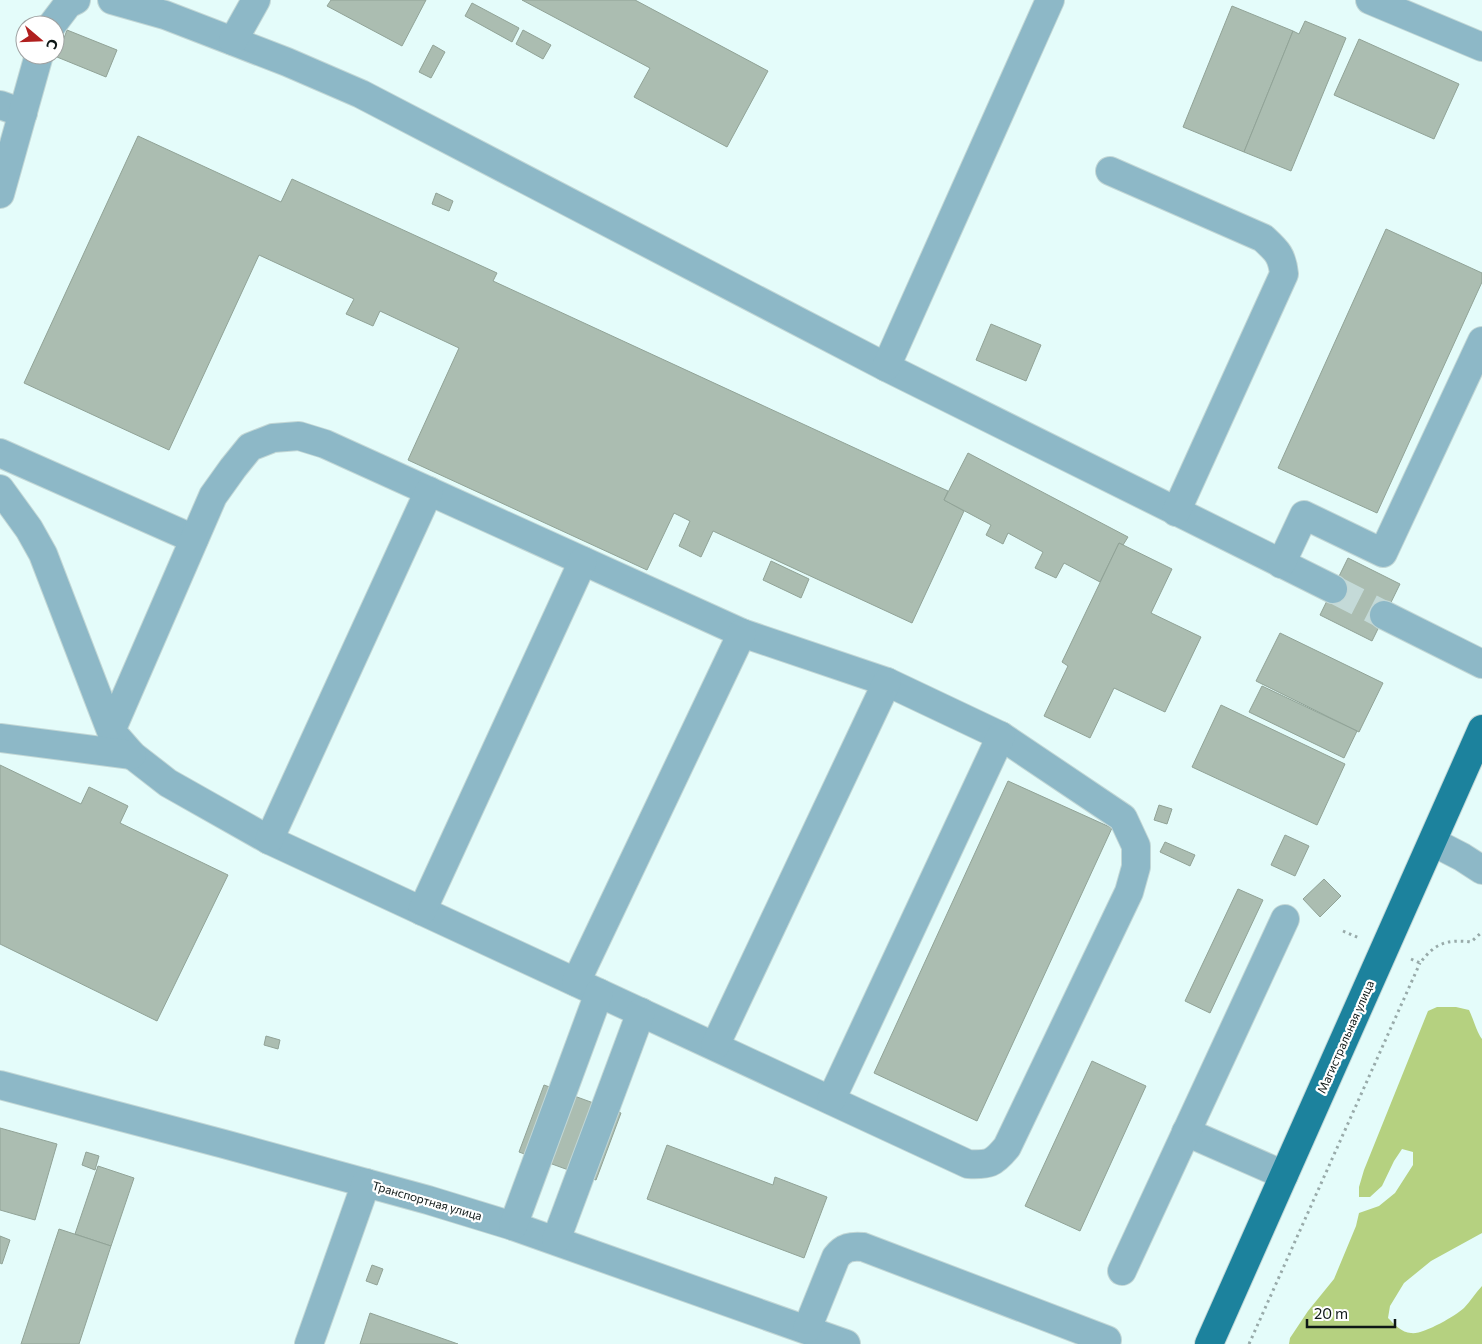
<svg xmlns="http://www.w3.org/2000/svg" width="1482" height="1344" font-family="Commissioner,sans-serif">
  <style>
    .green { fill: #b5d180 }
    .building { fill: #abbdb1; stroke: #91a397 }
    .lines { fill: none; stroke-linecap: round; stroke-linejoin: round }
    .minor-tunnel { stroke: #c4dad8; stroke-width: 28; stroke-dasharray: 28 14; stroke-linecap: butt }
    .minor-casing { stroke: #c2d7d6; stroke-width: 30 }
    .major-casing { stroke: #c2d7d6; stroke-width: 30 }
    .path { stroke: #98aaa9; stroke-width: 3; stroke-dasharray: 2.5 4; stroke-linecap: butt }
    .minor { stroke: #8db8c7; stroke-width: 28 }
    .major { stroke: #1c829d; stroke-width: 28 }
    .labels { text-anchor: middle; stroke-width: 4.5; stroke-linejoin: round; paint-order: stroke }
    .street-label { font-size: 12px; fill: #0e1716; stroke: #fff }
  </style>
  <rect width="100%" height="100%" fill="#e4fcfa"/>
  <!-- green -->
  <path class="green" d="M1437,1007H1456L1469,1010C1473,1018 1477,1033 1482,1039V1233L1431,1261L1404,1283L1390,1306L1388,1318C1394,1324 1402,1333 1411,1333C1423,1335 1455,1316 1464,1308C1471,1301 1475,1293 1482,1286V1344H1289L1290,1338L1308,1311L1334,1279L1356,1226L1359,1213L1379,1206L1395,1193L1413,1165V1152L1402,1149L1394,1161L1382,1186L1370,1197H1359V1187L1364,1170L1428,1011Z"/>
  <!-- building -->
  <g class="building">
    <path d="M331,0H426L402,46L327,6Z"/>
    <path d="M522,0H635L768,71L727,147L634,97L650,68Z"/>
    <path d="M472,3L519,28L512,42L465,16Z"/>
    <path d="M1232,6L1293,31L1244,152L1183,127Z"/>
    <path d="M1305,21L1346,38L1291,171L1244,152L1293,31L1299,34Z"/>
    <path d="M67,30L117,50L106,77L57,57Z"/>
    <path d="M523,30L551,45L543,59L516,44Z"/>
    <path d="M1359,39L1459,84L1434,139L1334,95Z"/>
    <path d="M433,45L445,52L431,78L419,72Z"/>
    <path d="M138,136L281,202L292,179L497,273L493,281L948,491L944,500L964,511L912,623L713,531L701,557L679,546L690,521L674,513L647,570L408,460L459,348L380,311L373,326L346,314L354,299L259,255L169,450L24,383Z"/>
    <path d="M436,193L453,201L449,211L432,204Z"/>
    <path d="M1386,229L1482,273V282L1377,513L1278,468Z"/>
    <path d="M991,324L1041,345L1026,381L976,360Z"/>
    <path d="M968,453L1128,537L1123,545L1119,543L1100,582L1064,563L1056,578L1035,568L1043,552L1008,533L1003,544L986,535L991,525L944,500Z"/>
    <path d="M1119,543L1172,569L1151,613L1201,637L1165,712L1114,688L1090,738L1044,716L1068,666L1062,662Z"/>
    <path d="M1348,558L1400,584L1372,641L1320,615Z"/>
    <path d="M771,561L809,579L801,598L763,580Z"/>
    <path d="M1280,633L1383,683L1359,732L1256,681Z"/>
    <path d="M1262,686L1357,731L1344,758L1249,712Z"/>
    <path d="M1221,705L1345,764L1317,825L1192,767Z"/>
    <path d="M0,765L81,804L89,787L128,806L120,823L228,875L157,1021L0,944Z"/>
    <path d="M1008,781L1112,828L977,1121L874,1073Z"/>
    <path d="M1159,805L1172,809L1167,824L1154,820Z"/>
    <path d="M1285,835L1309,846L1295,876L1271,865Z"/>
    <path d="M1165,842L1195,855L1190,866L1160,852Z"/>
    <path d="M1324,879L1341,896L1320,917L1303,899Z"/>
    <path d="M1238,889L1263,900L1210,1013L1185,1001Z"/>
    <path d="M266,1036L280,1040L278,1049L264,1045Z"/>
    <path d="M1092,1061L1146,1086L1080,1231L1025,1206Z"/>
    <path d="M544,1085L621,1113L596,1180L519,1152Z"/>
    <path d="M0,1128L57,1144L35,1220L0,1210Z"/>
    <path d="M667,1145L773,1185L775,1177L827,1197L804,1258L647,1199Z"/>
    <path d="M86,1152L99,1156L95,1170L82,1165Z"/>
    <path d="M98,1166L134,1178L111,1246L75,1234Z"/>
    <path d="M59,1229L111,1246L79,1344H21Z"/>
    <path d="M0,1236L10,1240L2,1264L0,1263Z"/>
    <path d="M372,1265L383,1269L377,1285L366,1281Z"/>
    <path d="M370,1313L458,1344H360Z"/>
  </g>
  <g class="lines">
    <!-- minor-tunnel -->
    <path class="minor-tunnel" d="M1333,589L1384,615"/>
    <!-- minor casing -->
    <g class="minor-casing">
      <g id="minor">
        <path d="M112,0L165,15L287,62L361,94L886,367L1333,589"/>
        <path d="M1370,0L1482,47"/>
        <path d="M52,25L68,4L76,0"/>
        <path d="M233,41L256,0"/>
        <path d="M0,105L23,113"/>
        <path d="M1110,171L1263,238C1277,251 1282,255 1284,274L1176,512"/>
        <path d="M0,194L39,55"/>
        <path d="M886,367L1050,0"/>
        <path d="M0,453L194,539"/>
        <path d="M0,489L29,529L43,554L111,731L132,755L168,783L269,840L968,1164C989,1165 993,1164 1007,1147L1129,892L1136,867V846L1123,818L1001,736L887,682L742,633L325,444L299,436L273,438L250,447L233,468L213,496L111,731"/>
        <path d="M1281,564L1304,515L1383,553L1482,341"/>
        <path d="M1384,615L1482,664"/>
        <path d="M0,738L132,755"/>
        <path d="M269,840L429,491"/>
        <path d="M1433,842L1462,857L1482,870"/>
        <path d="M422,911L583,561"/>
        <path d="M576,982L742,633"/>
        <path d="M715,1046L887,682"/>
        <path d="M0,1085L224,1144L428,1200L513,1226L846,1344"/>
        <path d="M831,1100L1001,736"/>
        <path d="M1186,1132L1284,1175"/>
        <path d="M513,1226L599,993"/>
        <path d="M556,1240L641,1012"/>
        <path d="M1122,1271L1285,919"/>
        <path d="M807,1329L836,1257C844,1247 851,1246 863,1247L1107,1340"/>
        <path d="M309,1344L366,1183"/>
      </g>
    </g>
    <!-- major casing -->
    <g class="major-casing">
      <path id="major" d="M1209,1344L1482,729"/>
    </g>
    <!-- path -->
    <g class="path">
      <path d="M1343,931L1359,938"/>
      <path d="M1411,959L1420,963C1435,943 1447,939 1471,942L1482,932"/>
      <path d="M1249,1344L1420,963"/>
    </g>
    <!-- minor -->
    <use href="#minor" class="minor"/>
    <!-- major -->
    <use href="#major" class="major"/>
  </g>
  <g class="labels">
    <!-- street labels -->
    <g class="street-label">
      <text transform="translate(1346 1037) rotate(-66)" y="4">Магистральная улица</text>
      <text transform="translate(427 1201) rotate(16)" y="4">Транспортная улица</text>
    </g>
  </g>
  <!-- north arrow -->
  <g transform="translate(40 40) rotate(109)"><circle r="24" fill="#ffffff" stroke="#9fa2a2"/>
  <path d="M0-4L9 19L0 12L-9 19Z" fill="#b01f1e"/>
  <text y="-8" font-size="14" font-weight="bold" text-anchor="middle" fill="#0e1716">С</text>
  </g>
  <!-- scale -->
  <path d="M1307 1319v8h88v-8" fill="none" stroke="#0e1716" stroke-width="2.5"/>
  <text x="1314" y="1319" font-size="15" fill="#0e1716" stroke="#ffffff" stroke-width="4" paint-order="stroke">20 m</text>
</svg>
